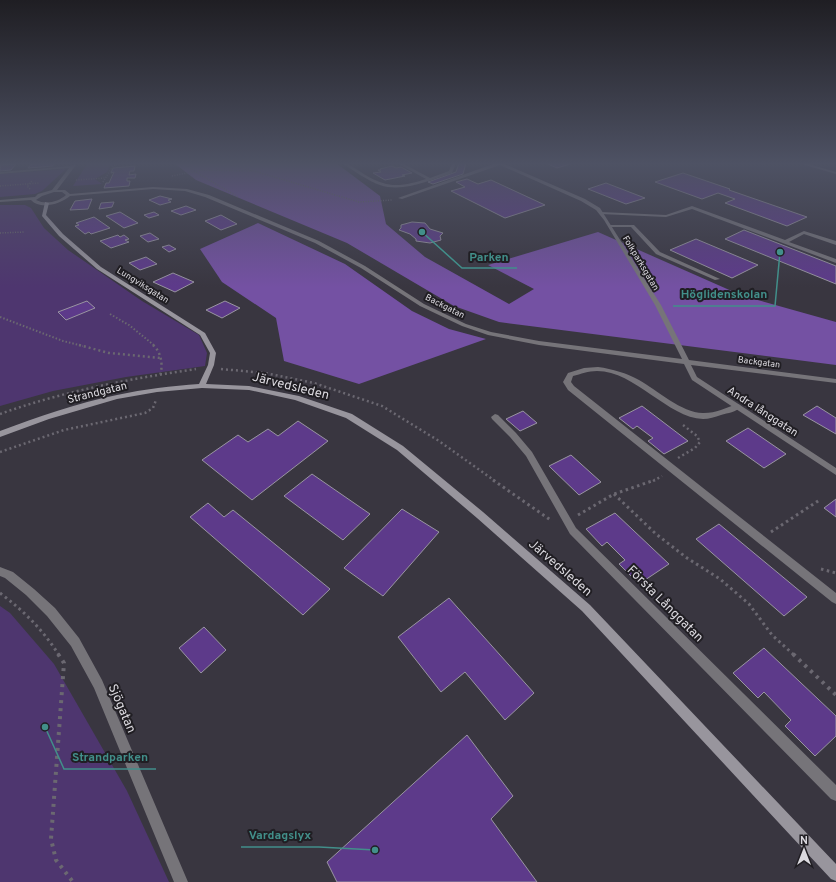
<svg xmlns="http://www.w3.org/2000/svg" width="836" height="882" font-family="Overpass,sans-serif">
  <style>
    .green { fill: #4e366f }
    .forest { fill: #7451a3 }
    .building { fill: #5d3a8a; stroke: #9995a1 }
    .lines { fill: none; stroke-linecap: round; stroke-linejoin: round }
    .path-far4 { stroke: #6b6871; stroke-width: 1.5; stroke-dasharray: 1 1.5; stroke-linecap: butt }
    .path-far3 { stroke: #6b6871; stroke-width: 2; stroke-dasharray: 1.5 2; stroke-linecap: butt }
    .path-far2 { stroke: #6b6871; stroke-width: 2.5; stroke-dasharray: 2 3; stroke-linecap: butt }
    .path-far1 { stroke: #6b6871; stroke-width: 3; stroke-dasharray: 2.5 3.5; stroke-linecap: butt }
    .path { stroke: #6b6871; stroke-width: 4; stroke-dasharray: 3 5; stroke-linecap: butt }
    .lane { fill: #767479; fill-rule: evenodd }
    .street { fill: #767479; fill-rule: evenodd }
    .secondary { fill: #98959d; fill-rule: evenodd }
    .labels { text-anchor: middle; stroke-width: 4; stroke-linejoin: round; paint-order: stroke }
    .far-street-label { font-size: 9px; fill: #dbd9df; stroke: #201e23 }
    .street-label { font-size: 11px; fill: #dbd9df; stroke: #201e23 }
    .near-street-label { font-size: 13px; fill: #dbd9df; stroke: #201e23 }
    .leader { fill: none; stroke: #428f8a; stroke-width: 1.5 }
    .callout-dot { fill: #428f8a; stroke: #201e23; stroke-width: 1.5 }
    .callout-label { font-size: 12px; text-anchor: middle; font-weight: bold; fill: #428f8a; stroke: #201e23; stroke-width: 4; stroke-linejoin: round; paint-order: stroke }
  </style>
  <rect width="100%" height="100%" fill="#393640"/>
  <!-- green -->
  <g class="green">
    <path d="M119,163L110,166L107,172L95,179L102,184L73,186L87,164Z"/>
    <path d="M66,169L42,191L35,194L0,197V174Z"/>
    <path d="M0,205H25L31,208L44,228L68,250L142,301L199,335L207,353L205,366L126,377L53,391L0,406Z"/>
    <path d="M0,606L10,613L54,664L127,791L169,882H0Z"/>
  </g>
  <!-- forest -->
  <g class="forest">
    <path d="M174,163H336L380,196L386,224L425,257L509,304L534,289L488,265L598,232L743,296L836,322V365L499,322L454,306L347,243L196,180Z"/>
    <path d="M258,223L345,264L412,311L449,329L486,339L359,384L284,361L276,318L222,282L200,249Z"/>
  </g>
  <!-- building -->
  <g class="building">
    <path d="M54,163L53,166L28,168L31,164Z"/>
    <path d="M459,163H466L463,174L433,184L428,182L456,172Z"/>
    <path d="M546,163H573L557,168Z"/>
    <path d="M16,164L11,170L0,171V165Z"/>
    <path d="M135,166L134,171H130L129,175L136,174L135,178H127V181H130L129,186L104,188L106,183H109L114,172L111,173L113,168Z"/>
    <path d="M392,166L396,168L401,167L412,173L402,175L405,176L385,180L373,173L381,172L378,170H381L380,169Z"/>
    <path d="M683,173L730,189L729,190L807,217L787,226L725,203L735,199L718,193L702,199L655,182Z"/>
    <path d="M467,179L478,184L491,180L545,205L505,218L451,191L465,187L456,182Z"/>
    <path d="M606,183L645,198L626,204L588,189Z"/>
    <path d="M160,196L172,199L168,200L171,202L160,205L149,200Z"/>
    <path d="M92,199L88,209L70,210L75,201Z"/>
    <path d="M114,202L112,207L99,209L101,203Z"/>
    <path d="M186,206L196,210L181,215L171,211Z"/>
    <path d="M120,212L138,223L124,228L106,216Z"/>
    <path d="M154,212L159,215L149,218L144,215Z"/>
    <path d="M221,215L237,224L221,230L205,221Z"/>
    <path d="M94,217L110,228L91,234L89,232L85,234L75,226L79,225L76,223Z"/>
    <path d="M412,222L425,223L430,229L443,233L440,236L441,240L430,243L416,241V239L410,234L399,230L401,228V225Z"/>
    <path d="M744,230L836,266V284L725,239Z"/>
    <path d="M150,233L159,239L148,242L140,236Z"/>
    <path d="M118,235L120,237L124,235L129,239L125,240L129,242L111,248L100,241Z"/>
    <path d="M696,239L758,265L732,278L670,250Z"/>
    <path d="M169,245L176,249L169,252L162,247Z"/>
    <path d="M146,257L157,264L140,270L129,263Z"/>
    <path d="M173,273L194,282L175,292L153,282Z"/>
    <path d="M87,301L95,308L66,320L58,312Z"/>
    <path d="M225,301L240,308L222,318L206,310Z"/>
    <path d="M642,406L688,441L664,454L648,441L653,438L637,426L633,429L619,418Z"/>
    <path d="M817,406L836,418V434L803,415Z"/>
    <path d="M523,411L537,423L520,431L506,419Z"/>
    <path d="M298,421L328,441L252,500L202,460L238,435L248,442L268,429L278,436Z"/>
    <path d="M748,428L786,454L764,468L726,441Z"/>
    <path d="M571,455L601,482L579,495L549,466Z"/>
    <path d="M312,474L370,514L343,540L284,496Z"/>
    <path d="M836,499V517L824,508Z"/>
    <path d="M208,503L224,517L233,510L330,589L303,615L190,517Z"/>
    <path d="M402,509L439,532L383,596L344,568Z"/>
    <path d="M615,513L669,564L639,584L619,564L625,560L607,542L602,546L586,529Z"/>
    <path d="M719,524L807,597L784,616L696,539Z"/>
    <path d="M449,598L534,693L505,720L465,672L441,692L398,637Z"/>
    <path d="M204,627L226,650L201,673L179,648Z"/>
    <path d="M764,648L836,716V736L815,756L785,726L791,720L764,692L758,698L733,673Z"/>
    <path d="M467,735L513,796L491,819L537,882H337L327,862Z"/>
  </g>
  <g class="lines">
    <!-- path-far4 -->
    <g class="path-far4">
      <path d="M184,163L194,171L238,197"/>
      <path d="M216,163L237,166L359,202L392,200"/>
      <path d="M238,165L250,163"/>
      <path d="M172,176L201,170L252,171"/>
      <path d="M76,180L105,178"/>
      <path d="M103,182L113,166L120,163"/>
      <path d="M0,186L39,183"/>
      <path d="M30,189L27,186L32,181"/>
      <path d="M0,233L24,232"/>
    </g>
    <!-- path-far3 -->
    <g class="path-far3">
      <path d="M110,314L129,325L155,346"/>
      <path d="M0,317L63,341L83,346"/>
    </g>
    <!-- path-far2 -->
    <g class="path-far2">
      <path d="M79,345L109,353L161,358"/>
      <path d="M153,345C162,353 163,366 160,376"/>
      <path d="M221,369L265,373L314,383L382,406L439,441L495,481"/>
      <path d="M0,414C64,391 129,379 196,369"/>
      <path d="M0,452L64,430L145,413L153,408L156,400"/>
      <path d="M678,458L695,448L700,442L697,436L683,425"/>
      <path d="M653,481L662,476"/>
    </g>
    <!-- path-far1 -->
    <g class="path-far1">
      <path d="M493,480L552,521"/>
      <path d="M614,494L656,534L687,558L720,579L749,604L772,635L794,655"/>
      <path d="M578,515L614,494L655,480"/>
      <path d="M771,532L821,499"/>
      <path d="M821,569L836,573"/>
      <path d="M0,593C25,612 42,629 59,655"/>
    </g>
    <!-- path -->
    <g class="path">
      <path d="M58,654L64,663L51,839L56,860L73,882"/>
      <path d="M793,654L836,695"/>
    </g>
    <!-- lane -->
    <g class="lane">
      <path d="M342,163H347C358,170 371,180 383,183C397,188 413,183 426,179L397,163H402L430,178L449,171L452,163H456L452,173C430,180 403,193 380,185C370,182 351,169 342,163Z"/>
      <path d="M692,206L785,240L804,231L836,241V245L804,234L789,242L836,259V263L692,209L666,217L601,214L599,213L601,212L666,215Z"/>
      <path d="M608,225H634L660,252L720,279L715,280L656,254L631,227H608Z"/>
      <path d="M598,367C613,369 626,373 639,380C657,390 683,414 704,413C716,413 726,408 737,404L740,405L741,407C736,412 728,413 721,415C715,417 709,419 703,419C668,418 635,371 597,371C588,371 581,374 573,376L571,382L574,386L836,593V604L832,602L568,390L563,382L568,373L584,368Z"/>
    </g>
    <!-- street -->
    <g class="street">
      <path d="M496,163H502L585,199L600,208L661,305L689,360L836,379V383L691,365L697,377L836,468V475L692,380L684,364L539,345L488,335L462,326L420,306L361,268L315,243L205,197L185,191L153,189L70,196C61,204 40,210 31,200L0,202V200L35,197L38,194L52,190L69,168L0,174V172L71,166L74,164L76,165L57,190H65L70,194L153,187L187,189L209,195L319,241L365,266L424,304L466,324L491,332L539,341L682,359L655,305L604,220L596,210L581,201L500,165L402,199L398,198ZM54,192H62L66,195C58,202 46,205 36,200L42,196Z"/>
      <path d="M798,163H805L836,172V174Z"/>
      <path d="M495,414L498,415L516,433L532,452L576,528L836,785V801L831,799L570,534L526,456L510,437L492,419L491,417Z"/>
      <path d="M0,567L13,572L34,589L55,608L79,638L102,680L188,882H174L94,688L71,646L47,616L26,595L5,578L0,576Z"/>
    </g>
    <!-- secondary -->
    <path class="secondary" d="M45,202L49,203L46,215L63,234L101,267L205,333L216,353L214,365L206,384L249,386L299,396L352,414L403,446L483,512L590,605L836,864V881L831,879L582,611L477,518L397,450L346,418L295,400L249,390L202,388L157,392L117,399L49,419L0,437V431C38,417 77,403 117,395C144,389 172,386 199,384L208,365L210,353L200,335L97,269L59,236L42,216Z"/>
  </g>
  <!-- sky -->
  <linearGradient id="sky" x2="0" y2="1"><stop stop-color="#1f1e23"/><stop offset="0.57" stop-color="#4e5264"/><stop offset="1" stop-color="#4e5264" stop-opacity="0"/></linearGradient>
  <rect width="836" height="287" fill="url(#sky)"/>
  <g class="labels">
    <!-- far-street labels -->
    <g class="far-street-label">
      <text transform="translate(641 263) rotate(59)" y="3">Folkparksgatan</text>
      <text transform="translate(143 285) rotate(32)" y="3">Lungviksgatan</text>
      <text transform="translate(445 306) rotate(27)" y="3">Backgatan</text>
      <text transform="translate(759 362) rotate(7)" y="3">Backgatan</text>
    </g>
    <!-- street labels -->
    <g class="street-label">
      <text transform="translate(97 392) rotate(-14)" y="4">Strandgatan</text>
      <text transform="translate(763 411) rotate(33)" y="4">Andra långgatan</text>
    </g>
    <!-- near-street labels -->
    <g class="near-street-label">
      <text transform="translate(291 385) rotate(14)" y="5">Järvedsleden</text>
      <text transform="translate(561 567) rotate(41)" y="5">Järvedsleden</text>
      <text transform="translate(666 603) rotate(45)" y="5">Första Långgatan</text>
      <text transform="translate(123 708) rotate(67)" y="5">Sjögatan</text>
    </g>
  </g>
  <!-- callouts -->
  <path class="leader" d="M422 232L462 268H517M780 252L775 306H673M45 727L64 769H156M375 850L319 847H241"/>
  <g class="callout-dot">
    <circle cx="422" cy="232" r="4"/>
    <circle cx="780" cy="252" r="4"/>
    <circle cx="45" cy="727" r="4"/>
    <circle cx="375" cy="850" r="4"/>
  </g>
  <g class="callout-label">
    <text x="489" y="261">Parken</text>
    <text x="724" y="298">Höglidenskolan</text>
    <text x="110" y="761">Strandparken</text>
    <text x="280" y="839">Vardagslyx</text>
  </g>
  <!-- north arrow -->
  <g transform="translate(804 850)" stroke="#201e23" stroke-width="3" paint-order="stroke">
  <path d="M0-3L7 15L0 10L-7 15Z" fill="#dbd9df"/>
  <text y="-6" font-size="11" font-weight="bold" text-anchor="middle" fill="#dbd9df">N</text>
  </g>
</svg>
